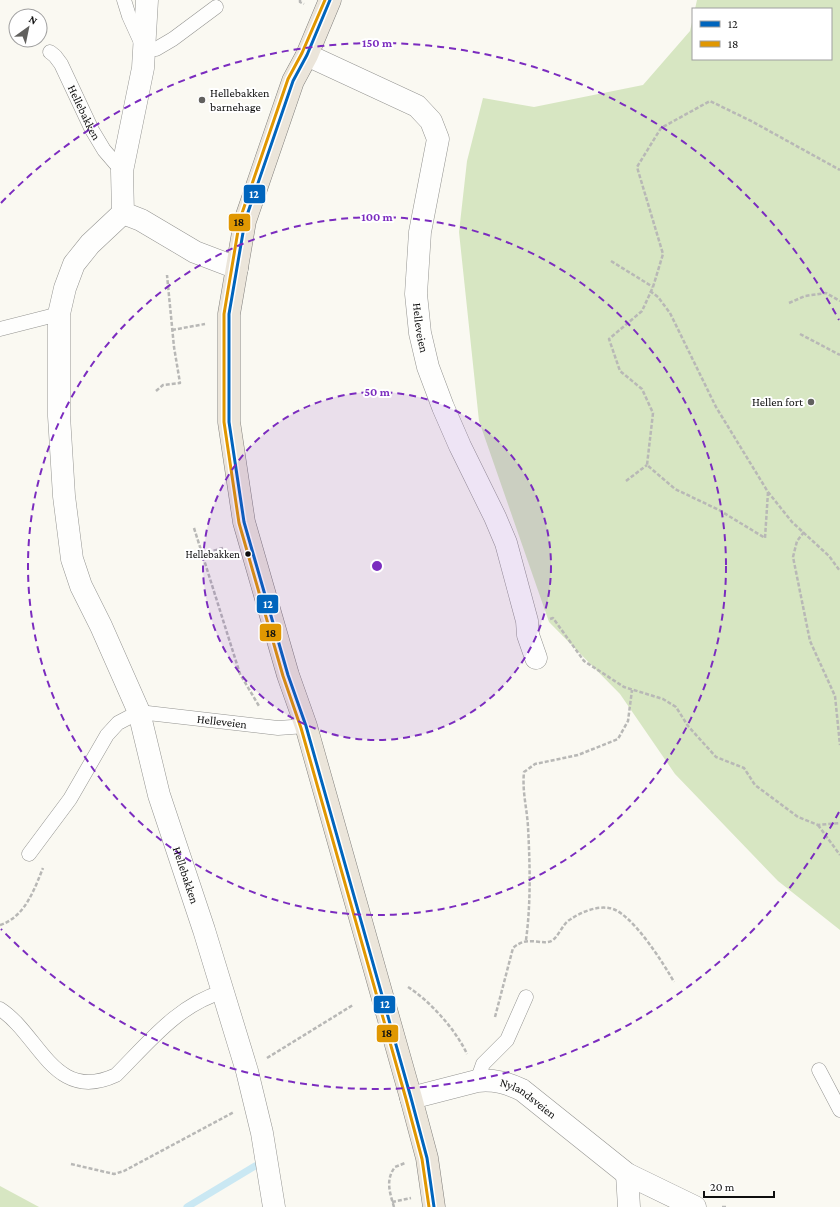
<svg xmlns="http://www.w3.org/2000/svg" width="840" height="1207" font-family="'Crimson Pro',serif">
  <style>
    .forest { fill: #d7e6c2 }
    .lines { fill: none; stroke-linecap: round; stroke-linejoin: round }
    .stream { stroke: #cae8f3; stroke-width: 7 }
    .service-casing { stroke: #949491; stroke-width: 15 }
    .minor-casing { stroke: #949491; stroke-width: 23 }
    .primary-casing { stroke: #82817e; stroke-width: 23 }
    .path { stroke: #b8b8b6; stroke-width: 2.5; stroke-dasharray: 4 2; stroke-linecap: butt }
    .service { stroke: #fefefd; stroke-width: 14 }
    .minor { stroke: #fefefd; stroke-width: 22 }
    .primary { stroke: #ebe5da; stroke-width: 22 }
    .bus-1-casing { stroke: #fff; stroke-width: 6 }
    .bus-2-casing { stroke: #fff; stroke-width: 6 }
    .bus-1 { stroke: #0065bd; stroke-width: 3 }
    .bus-2 { stroke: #e09701; stroke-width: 3 }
    .ring { fill: none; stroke: #7b2cbf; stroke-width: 2; stroke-dasharray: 7 5 }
    .poi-dot { fill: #61605e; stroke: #fff; stroke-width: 1.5 }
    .bus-dot { fill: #0e0e0e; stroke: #fff; stroke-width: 1.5 }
    .labels { text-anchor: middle; stroke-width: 4; stroke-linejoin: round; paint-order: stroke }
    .bus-label { font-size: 11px; fill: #0e0e0e; stroke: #fff; text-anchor: end }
    .poi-label { font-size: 12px; fill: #0e0e0e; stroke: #fff; text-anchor: start }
    .street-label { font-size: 12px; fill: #0e0e0e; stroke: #fff }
    .centre { fill: #7b2cbf; stroke: #fff; stroke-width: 2 }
    .ring-label { font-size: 12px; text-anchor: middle; font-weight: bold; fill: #7b2cbf; stroke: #fff; stroke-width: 4; stroke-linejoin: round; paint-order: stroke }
    .line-badge { stroke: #fff; stroke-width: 1.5 }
    .badge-label { font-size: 11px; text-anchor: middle; font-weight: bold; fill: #fff }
    .pale-badge-label { font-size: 11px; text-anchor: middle; font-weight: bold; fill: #111 }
  </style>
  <rect width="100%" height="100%" fill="#faf9f2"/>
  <!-- forest -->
  <g class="forest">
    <path d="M697,0H840V930L778,881L675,774L620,694L549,622L479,421L459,232L467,161L483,98L534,107L643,85L690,31L693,18V59H831V9H695Z"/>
    <path d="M0,1186L39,1207H0Z"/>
  </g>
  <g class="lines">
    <!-- stream -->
    <path class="stream" d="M187,1207L255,1166"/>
    <!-- service casing -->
    <g class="service-casing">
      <g id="service">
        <path d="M124,0L129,16L144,49H156L173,39L216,7"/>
        <path id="s1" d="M50,52L55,56L61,64L92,130L104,150L122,171"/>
        <path d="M0,329L59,314"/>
        <path id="s2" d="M29,854L70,799L107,735L118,723L139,712L278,728L306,726"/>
        <path d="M0,1009C40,1035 54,1104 116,1075C149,1042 178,1005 222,992"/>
        <path d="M819,1070L840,1110"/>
        <path d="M477,1081L483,1064L507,1040L526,997"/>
      </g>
    </g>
    <!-- minor casing -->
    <g class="minor-casing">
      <g id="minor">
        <path d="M147,0L143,68L122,171L123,213L141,220L195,252L237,268"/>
        <path id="s3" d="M307,55L417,106L431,121L438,139L420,232L416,294L420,333L428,367L443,407L460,446L495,517L506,543L527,621L528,635L536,658"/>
        <path id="s4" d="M123,213L90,244L74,264L65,288L59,314V416L64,496L72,559L81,586L101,626L139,712L159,795L204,930L247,1071L262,1133L274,1207"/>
        <path id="s5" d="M411,1098L477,1081C494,1079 507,1083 522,1090L627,1174L695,1207"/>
        <path d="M627,1174L629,1207"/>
      </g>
    </g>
    <!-- primary casing -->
    <g class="primary-casing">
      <path id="primary" d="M330,0L307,55L293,81L245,221L229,314V422L244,522L288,675L306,726L411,1098L427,1158L434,1207"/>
    </g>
    <!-- path -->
    <g class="path">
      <path d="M300,0V2L304,4"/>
      <path d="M611,261L653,287"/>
      <path d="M650,291L658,297L670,313L716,407L768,492L792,522L829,556L840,571"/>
      <path d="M789,303L805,296L826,293L840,301"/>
      <path d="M172,330L205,324"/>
      <path d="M800,334L840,355"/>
      <path d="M156,391L163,385L180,383L174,347L167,275"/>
      <path d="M626,481L647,465"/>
      <path d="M768,492L765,538L719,510L675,489L647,465L653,413L642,389L620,371L609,339L642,311L653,287L663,254L637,167L661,128L710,101L753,122L840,170"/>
      <path d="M194,528L240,674L259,706"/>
      <path d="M804,532L797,541L793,557L810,641L835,696L840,745"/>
      <path d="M202,554L223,548"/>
      <path d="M550,619L553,618L584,661L624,687L663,699L676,707L688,726L716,757L744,768L755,785L798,817L818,825L840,823"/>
      <path d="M818,825L840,855"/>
      <path d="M0,925C25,917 34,890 43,868"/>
      <path d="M526,940C531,903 530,865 528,827C527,808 522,792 524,772L535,764L578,755L618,739L628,721L632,690"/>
      <path d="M408,987C430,1001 456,1030 467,1054"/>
      <path d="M495,1017L513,948C528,934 543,947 553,940C560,934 563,923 571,919C581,912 596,906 609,908C630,910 664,964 674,982"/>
      <path d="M267,1058L353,1005"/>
      <path d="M71,1164L114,1174L124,1171L234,1112"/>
      <path d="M392,1202L411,1198"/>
      <path d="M394,1207C390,1193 385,1180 395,1167L405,1163"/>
      <path d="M722,1207H726"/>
    </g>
    <!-- service -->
    <use href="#service" class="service"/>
    <!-- minor -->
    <use href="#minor" class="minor"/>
    <!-- primary -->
    <use href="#primary" class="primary"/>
    <!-- bus-1 casing -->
    <g class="bus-1-casing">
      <path id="bus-1" d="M330,0L307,55L293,81L245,221L229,314V422L244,522L288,675L306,726L411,1098L427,1158L434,1207"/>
    </g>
    <!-- bus-2 casing -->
    <g class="bus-2-casing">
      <path id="bus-2" d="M325,0L302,53L288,79L240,219L224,314V422L239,523L283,676L301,728L406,1099L422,1159L429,1207"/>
    </g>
    <!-- bus-1 -->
    <use href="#bus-1" class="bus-1"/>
    <!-- bus-2 -->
    <use href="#bus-2" class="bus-2"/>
  </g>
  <!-- distance rings -->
  <circle cx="377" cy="566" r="174" fill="#7b2cbf" fill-opacity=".12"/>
  <g class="ring">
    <circle cx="377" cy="566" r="174"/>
    <circle cx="377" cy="566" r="349"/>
    <path d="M839 812A523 523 0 0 1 1 929M1 203A523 523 0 0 1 839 320"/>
  </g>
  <!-- markers -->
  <g class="poi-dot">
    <circle cx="202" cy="100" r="4"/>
    <circle cx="811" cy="402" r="4"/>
  </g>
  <circle class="bus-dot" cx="248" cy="554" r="3.5"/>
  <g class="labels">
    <!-- bus labels -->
    <g class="bus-label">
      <text x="240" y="558">Hellebakken</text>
    </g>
    <!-- poi labels -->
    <g class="poi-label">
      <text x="210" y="97">Hellebakken<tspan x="210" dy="14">barnehage</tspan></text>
      <text x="803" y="406" text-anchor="end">Hellen fort</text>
    </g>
    <!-- street labels -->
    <g class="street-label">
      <text dy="4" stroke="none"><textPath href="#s1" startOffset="70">Hellebakken</textPath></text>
      <text dy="4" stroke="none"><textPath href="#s3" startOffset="352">Helleveien</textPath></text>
      <text dy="4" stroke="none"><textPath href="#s2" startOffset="266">Helleveien</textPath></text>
      <text dy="4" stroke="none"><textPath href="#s4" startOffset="706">Hellebakken</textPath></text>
      <text dy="4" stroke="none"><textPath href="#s5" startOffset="124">Nylandsveien</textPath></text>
    </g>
  </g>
  <circle cx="377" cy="566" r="6" class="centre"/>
  <g class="ring-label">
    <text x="377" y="47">150 m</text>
    <text x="377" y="221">100 m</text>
    <text x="377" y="396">50 m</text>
  </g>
  <g class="line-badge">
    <rect x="243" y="184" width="23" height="20" rx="4" fill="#0065bd"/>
    <rect x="228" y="213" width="23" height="19" rx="4" fill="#e09701"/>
    <rect x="256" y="594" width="23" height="20" rx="4" fill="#0065bd"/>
    <rect x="259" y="623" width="23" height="19" rx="4" fill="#e09701"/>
    <rect x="373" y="995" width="23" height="19" rx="4" fill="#0065bd"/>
    <rect x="376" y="1024" width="23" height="19" rx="4" fill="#e09701"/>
  </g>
  <g class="badge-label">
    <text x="254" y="198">12</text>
    <text x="268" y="608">12</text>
    <text x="385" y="1008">12</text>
  </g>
  <g class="pale-badge-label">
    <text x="239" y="226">18</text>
    <text x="271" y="637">18</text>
    <text x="387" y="1037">18</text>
  </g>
  <!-- legend -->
  <rect x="692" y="8" width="140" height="52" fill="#ffffff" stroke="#9f9f9f"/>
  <rect x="700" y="21" width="20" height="6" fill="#0065bd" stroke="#9f9f9f"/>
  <text x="728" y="28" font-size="12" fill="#0e0e0e">12</text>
  <rect x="700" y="41" width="20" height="6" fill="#e09701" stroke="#9f9f9f"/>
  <text x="728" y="48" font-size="12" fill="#0e0e0e">18</text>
  <!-- north arrow -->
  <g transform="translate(28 28) rotate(33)"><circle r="19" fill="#ffffff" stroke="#9f9f9f"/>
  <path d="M0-3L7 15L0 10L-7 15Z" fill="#61605e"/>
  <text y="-6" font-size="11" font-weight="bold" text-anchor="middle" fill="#0e0e0e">N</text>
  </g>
  <!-- scale -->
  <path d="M704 1191v6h70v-6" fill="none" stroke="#0e0e0e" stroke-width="2"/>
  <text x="710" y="1191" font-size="12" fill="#0e0e0e" stroke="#ffffff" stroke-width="3" paint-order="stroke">20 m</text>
</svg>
